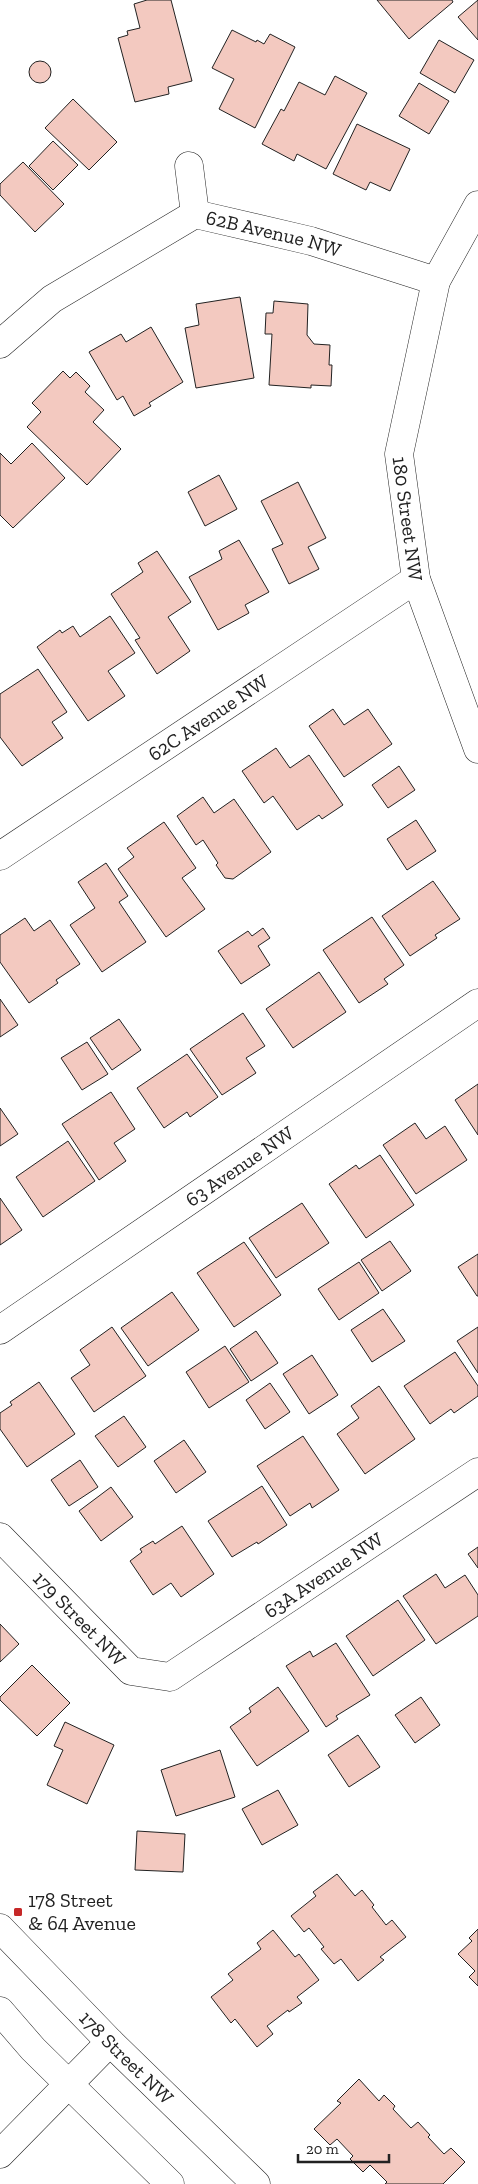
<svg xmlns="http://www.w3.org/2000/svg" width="478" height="2184" font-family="'Zilla Slab',serif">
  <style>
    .building { fill: #f3c9c0; stroke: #222 }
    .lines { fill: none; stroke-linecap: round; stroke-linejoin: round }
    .minor-casing { stroke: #222; stroke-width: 29 }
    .tertiary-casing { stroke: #222; stroke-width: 29 }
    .secondary-casing { stroke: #222; stroke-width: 29 }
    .minor { stroke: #fff; stroke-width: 28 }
    .tertiary { stroke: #fff; stroke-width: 28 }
    .secondary { stroke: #fff; stroke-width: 28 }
    .poi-dot { fill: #c62828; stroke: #fff; stroke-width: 2 }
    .labels { text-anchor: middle; stroke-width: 4; stroke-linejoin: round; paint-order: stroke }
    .street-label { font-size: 20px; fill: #222; stroke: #fff }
    .poi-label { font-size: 20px; fill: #222; stroke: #fff; text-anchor: start }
  </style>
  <rect width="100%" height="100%" fill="#fff"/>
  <!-- building -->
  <g class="building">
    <path d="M147,0H171L192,81L168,87L169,94L135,102L118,38L128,35L127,31L140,28L134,4Z"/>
    <path d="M377,0H452L453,2L409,39Z"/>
    <path d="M478,0V40L458,17Z"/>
    <path d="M232,30L256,42L257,40L264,44L270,34L295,47L255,128L219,109L234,79L212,68Z"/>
    <path d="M439,40L474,60L455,93L420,73Z"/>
    <circle cx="40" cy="72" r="11"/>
    <path d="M335,76L367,93L326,169L297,154L294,161L262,144L281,109L284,111L299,82L325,95Z"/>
    <path d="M419,83L449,101L429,134L399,116Z"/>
    <path d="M73,99L117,142L89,170L45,128Z"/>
    <path d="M357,124L410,149L390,191L370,182L366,190L333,174Z"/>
    <path d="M53,141L78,165L53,190L29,166Z"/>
    <path d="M23,162L64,204L35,232L0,195V184Z"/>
    <path d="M240,297L254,378L196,388L185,328L199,325L196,304Z"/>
    <path d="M274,301L308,304L307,335L314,344L330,345L329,365H332L331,386L311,385V388L269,385L272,334H265L266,313H273Z"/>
    <path d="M151,327L183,382L149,403L151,406L134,416L123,396L117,400L89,352L121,334L126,342Z"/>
    <path d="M63,371L70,378L76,372L90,386L85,392L104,410L93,422L121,449L87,485L27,427L41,412L32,403Z"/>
    <path d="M32,443L65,478L13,528L0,515V453L11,464Z"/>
    <path d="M219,475L237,509L205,526L188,492Z"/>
    <path d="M298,482L326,538L308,547L319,569L289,584L272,549L283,544L261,501Z"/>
    <path d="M239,540L269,592L245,605L249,613L218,630L189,577L222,559L219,551Z"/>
    <path d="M157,551L191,602L168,617L190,651L157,674L135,640L140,638L111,594L143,572L138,563Z"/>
    <path d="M110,616L135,653L108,671L125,696L88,721L37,647L60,630L62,633L73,626L80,637Z"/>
    <path d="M38,669L67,712L52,722L63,738L22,766L0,737V694Z"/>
    <path d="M333,709L344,725L368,709L392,744L344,777L309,726Z"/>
    <path d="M276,748L290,768L309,755L343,805L322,819L319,815L297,830L273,796L264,803L242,771Z"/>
    <path d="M399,766L415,790L388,808L372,785Z"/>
    <path d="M203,797L214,813L234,799L271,852L233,879L225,878L216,865L218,863L203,840L196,845L177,816Z"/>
    <path d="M416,820L436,851L407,870L387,839Z"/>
    <path d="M164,822L196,868L182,878L205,909L166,937L118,869L134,857L127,848Z"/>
    <path d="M106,863L128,896L119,902L146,942L102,972L70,925L95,908L78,882Z"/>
    <path d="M433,881L460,919L435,935L437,938L410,956L382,916Z"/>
    <path d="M372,917L404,965L384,979L388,984L359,1003L323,950Z"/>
    <path d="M25,918L34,931L50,920L80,964L56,980L58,983L29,1003L0,962V935Z"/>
    <path d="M263,928L270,938L258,946L270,965L241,984L218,951L248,931L252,936Z"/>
    <path d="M319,972L346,1012L293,1048L266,1009Z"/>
    <path d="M0,999L18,1025L0,1037Z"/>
    <path d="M243,1013L265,1046L246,1058L256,1073L222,1095L190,1049Z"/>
    <path d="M119,1019L141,1050L112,1070L90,1038Z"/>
    <path d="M87,1042L108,1074L82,1090L61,1058Z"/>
    <path d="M187,1054L218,1097L190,1117L187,1112L164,1128L137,1088Z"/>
    <path d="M478,1084V1135L455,1100Z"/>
    <path d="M111,1092L135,1129L114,1143L126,1161L99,1180L62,1124Z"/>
    <path d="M0,1108L18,1134L0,1146Z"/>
    <path d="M415,1123L426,1139L445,1126L467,1160L416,1194L383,1145Z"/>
    <path d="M68,1141L95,1181L43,1217L16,1177Z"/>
    <path d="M380,1155L414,1205L366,1238L329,1184L356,1165L359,1169Z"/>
    <path d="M0,1198L22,1230L0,1245Z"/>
    <path d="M302,1203L329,1243L276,1278L249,1238Z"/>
    <path d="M390,1241L411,1271L382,1291L361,1260Z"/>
    <path d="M244,1242L281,1295L234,1327L197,1273Z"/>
    <path d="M478,1254V1296H477L458,1267Z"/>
    <path d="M359,1262L379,1293L339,1320L318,1289Z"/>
    <path d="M172,1292L199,1330L148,1366L121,1328Z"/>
    <path d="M383,1309L405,1341L372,1362L351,1330Z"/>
    <path d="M112,1327L146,1376L94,1412L71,1378L90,1365L80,1350Z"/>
    <path d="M478,1327V1373L457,1341Z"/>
    <path d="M256,1331L278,1363L251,1381L230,1349Z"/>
    <path d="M225,1346L249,1382L209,1408L186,1372Z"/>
    <path d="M455,1352L478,1386V1396L454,1413L451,1409L430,1424L404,1386Z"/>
    <path d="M312,1355L338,1395L309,1414L283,1374Z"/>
    <path d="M39,1382L75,1434L27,1467L0,1429V1413L12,1405L10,1402Z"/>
    <path d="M270,1383L290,1412L265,1429L246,1400Z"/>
    <path d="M379,1386L415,1439L365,1474L337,1434L359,1418L351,1406Z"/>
    <path d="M124,1416L146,1447L118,1467L95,1436Z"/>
    <path d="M303,1436L339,1490L312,1508L310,1503L290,1516L257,1466Z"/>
    <path d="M184,1440L206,1472L176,1493L154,1461Z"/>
    <path d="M80,1460L98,1487L69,1506L51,1480Z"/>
    <path d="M262,1486L287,1525L258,1544L257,1542L232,1557L208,1521Z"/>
    <path d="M111,1487L133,1517L101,1541L79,1511Z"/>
    <path d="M182,1526L214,1574L181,1597L171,1583L153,1595L130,1561L142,1552L140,1549L153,1541L155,1544Z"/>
    <path d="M478,1547V1568L468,1554Z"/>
    <path d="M436,1574L445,1588L465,1575L478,1595V1616L436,1644L403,1596Z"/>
    <path d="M398,1600L425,1640L373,1676L346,1636Z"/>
    <path d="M0,1624L19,1644L0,1662Z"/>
    <path d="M336,1643L370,1695L336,1716L338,1719L326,1727L286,1666L310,1651L313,1657Z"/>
    <path d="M32,1665L70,1703L37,1736L0,1700V1697Z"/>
    <path d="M278,1687L309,1731L257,1766L230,1727L251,1712L249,1708Z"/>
    <path d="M421,1697L440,1725L415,1743L395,1715Z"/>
    <path d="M65,1722L114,1745L87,1804L47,1785L63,1750L54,1746Z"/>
    <path d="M358,1735L380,1767L349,1787L328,1755Z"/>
    <path d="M220,1750L235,1797L176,1816L161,1770Z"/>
    <path d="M278,1790L298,1825L262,1845L242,1809Z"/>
    <path d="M137,1831L185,1834L183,1872L135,1870Z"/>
    <path d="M337,1874L355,1896L362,1890L374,1905L372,1907L386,1925L392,1920L406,1937L380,1957L384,1960L358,1981L341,1959L334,1964L321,1949L324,1947L309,1928L304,1932L291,1916L316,1896L313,1892Z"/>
    <path d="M478,1929V1986L469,1977L475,1971L458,1954L472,1941L469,1938Z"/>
    <path d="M273,1930L295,1957L299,1954L319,1980L297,1997L302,2003L289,2012L288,2010L267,2026L273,2034L257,2047L235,2019L231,2023L211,1997L233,1980L228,1974L261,1949L257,1943Z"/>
    <path d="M359,2079L379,2101L384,2095L395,2106L393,2109L411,2128L418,2122L430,2135L428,2137L444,2154L451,2148L465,2162L443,2184H385L387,2182L370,2165L363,2172L350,2159L353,2156L337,2139L330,2145L314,2129L341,2103L337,2101Z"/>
  </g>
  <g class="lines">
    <!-- minor casing -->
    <g class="minor-casing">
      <g id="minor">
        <path d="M189,166L195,214"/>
        <path id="s1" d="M0,344L52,299L195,214L311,241L436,281"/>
        <path id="s2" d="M0,856L416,579"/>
        <path id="s3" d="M0,1330L478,1003"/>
        <path id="s4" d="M0,1537L131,1671L170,1677L478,1472"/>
      </g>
    </g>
    <!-- tertiary casing -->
    <g class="tertiary-casing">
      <g id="tertiary">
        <path id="s5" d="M478,205L436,281L399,454L416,579L478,749"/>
        <path d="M0,2154L110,2042"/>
      </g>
    </g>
    <!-- secondary casing -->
    <g class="secondary-casing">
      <g id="secondary">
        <path id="s6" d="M0,1928L110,2042L256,2184"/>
        <path d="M0,2011L33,2049L170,2184"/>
      </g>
    </g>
    <!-- minor -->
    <use href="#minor" class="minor"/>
    <!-- tertiary -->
    <use href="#tertiary" class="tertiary"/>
    <!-- secondary -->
    <use href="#secondary" class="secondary"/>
  </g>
  <!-- markers -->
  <rect class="poi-dot" x="13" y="1907" width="10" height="10" rx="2.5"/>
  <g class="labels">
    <!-- street labels -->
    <g class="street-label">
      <text dy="7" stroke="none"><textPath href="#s1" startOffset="316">62B Avenue NW</textPath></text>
      <text dy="7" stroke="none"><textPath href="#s5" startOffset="329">180 Street NW</textPath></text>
      <text dy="7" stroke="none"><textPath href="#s2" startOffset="250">62C Avenue NW</textPath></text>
      <text dy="7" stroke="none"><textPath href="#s3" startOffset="290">63 Avenue NW</textPath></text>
      <text dy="7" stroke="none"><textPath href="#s4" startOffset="411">63A Avenue NW</textPath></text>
      <text dy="7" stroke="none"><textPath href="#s4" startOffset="114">179 Street NW</textPath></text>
      <text dy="7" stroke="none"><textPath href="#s6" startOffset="181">178 Street NW</textPath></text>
    </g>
    <!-- poi labels -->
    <g class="poi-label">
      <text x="28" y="1907">178 Street<tspan x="28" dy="23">&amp; 64 Avenue</tspan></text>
    </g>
  </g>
  <!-- scale -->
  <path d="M298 2154v8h91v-8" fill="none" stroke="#222222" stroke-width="2.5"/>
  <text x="306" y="2154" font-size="15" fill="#222222" stroke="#ffffff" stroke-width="4" paint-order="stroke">20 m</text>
</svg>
